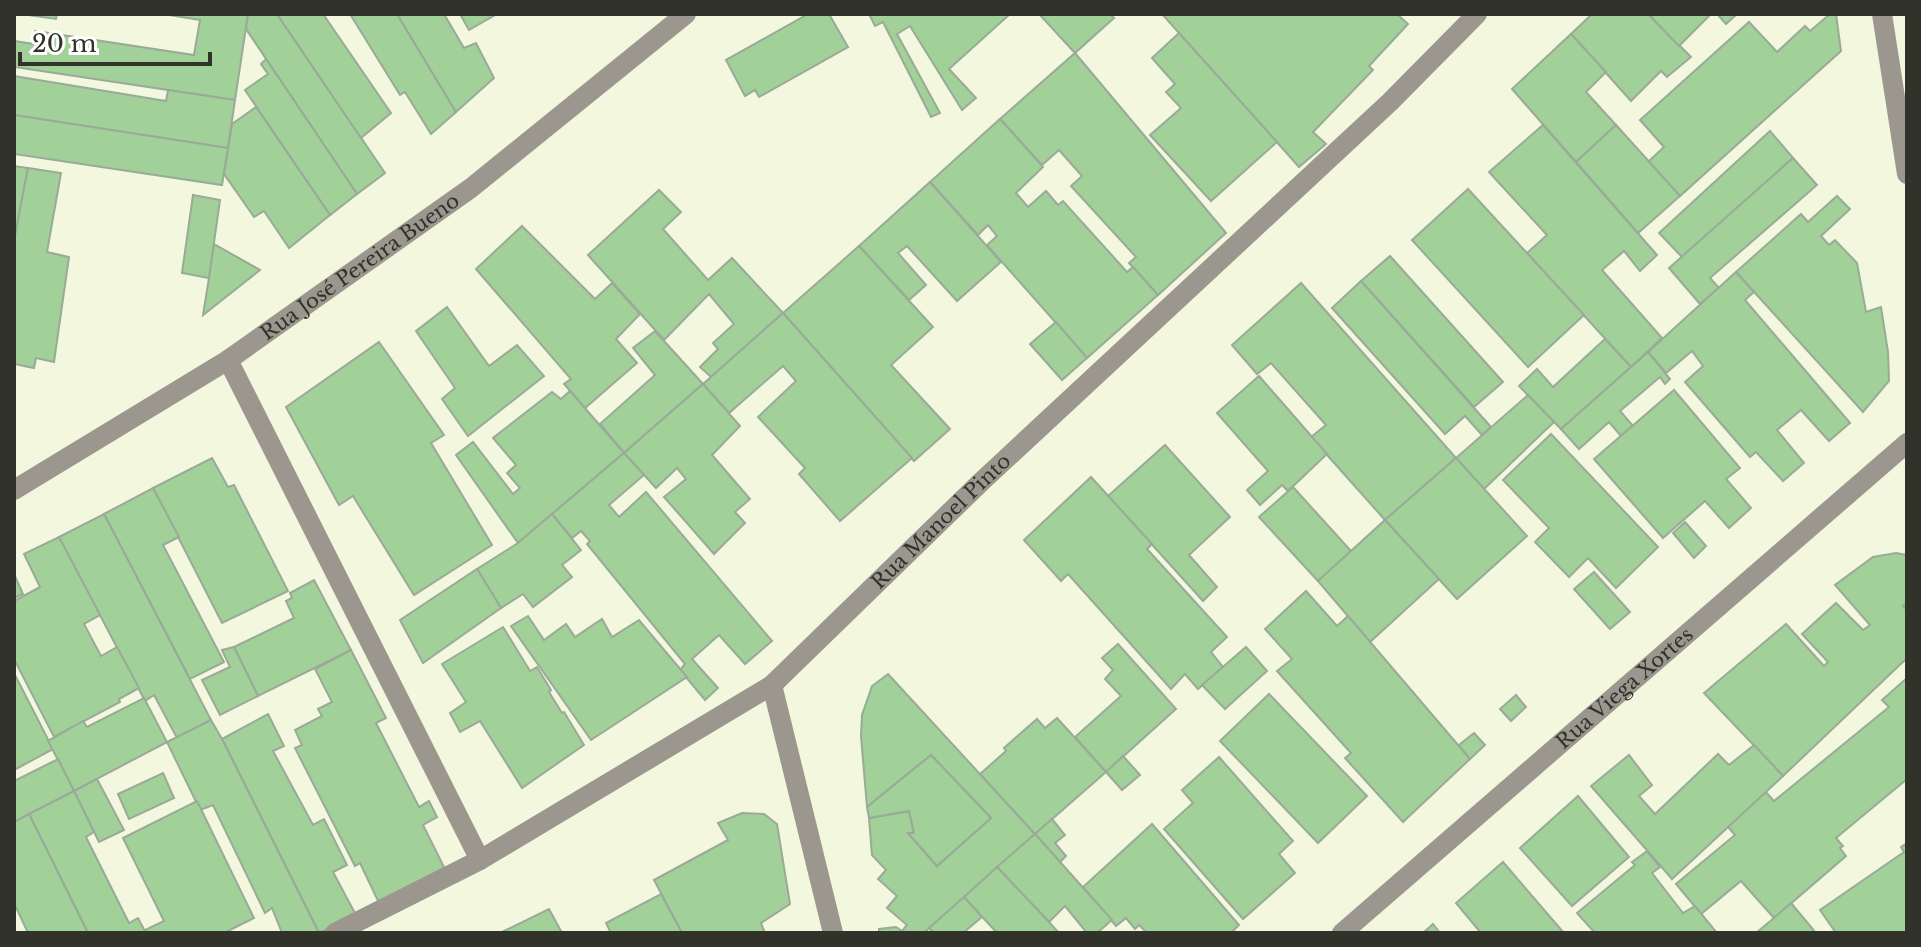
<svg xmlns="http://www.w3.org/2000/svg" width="1921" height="947" font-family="'Libre Baskerville',serif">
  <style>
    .building { fill: #a1d099; stroke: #9aaa98; stroke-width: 2 }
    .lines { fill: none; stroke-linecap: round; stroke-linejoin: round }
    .minor { stroke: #9b978e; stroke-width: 20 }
    .labels { text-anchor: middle; stroke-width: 6; stroke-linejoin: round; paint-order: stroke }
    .street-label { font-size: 20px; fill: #313229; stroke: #fff }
  </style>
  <rect width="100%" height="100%" fill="#f3f7de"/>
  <!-- building -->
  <g class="building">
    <path d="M21,14H57L56,19Z"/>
    <path d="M163,14H248L235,100L14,67V41L34,44L35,31L194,55L200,20Z"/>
    <path d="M248,14H277L385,173L357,194L246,29Z"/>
    <path d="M277,14H323L391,113L361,138Z"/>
    <path d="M350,14H397L456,112L431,134L405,92L400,95Z"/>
    <path d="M397,14H444L464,48L476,43L494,78L456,112Z"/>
    <path d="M460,14H497L469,30Z"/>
    <path d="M808,14H829L848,47L759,97L755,90L745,96L726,60Z"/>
    <path d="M869,14H1010L949,69L976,98L962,110L910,26L897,34L940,113L931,117L883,22L875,26Z"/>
    <path d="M1039,14H1110L1114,18L1075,53Z"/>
    <path d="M1162,14H1397L1408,24L1369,66L1373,70L1313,132L1326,144L1299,167Z"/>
    <path d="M1592,14H1648L1691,57L1667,77L1661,71L1631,101L1571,34Z"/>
    <path d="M1654,14H1711L1679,46L1651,17Z"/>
    <path d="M1717,14H1737L1726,24Z"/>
    <path d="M1830,14H1836L1841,51L1680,196L1648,162L1664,147L1640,120L1749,22L1777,52L1805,26L1810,31Z"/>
    <path d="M1179,33L1277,142L1211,201L1150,135L1181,108L1166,92L1175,84L1152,58Z"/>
    <path d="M1571,34L1606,72L1586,92L1616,125L1576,162L1512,89Z"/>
    <path d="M1075,53L1226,233L1158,295L1129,263L1136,257L1071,186L1082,176L1059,150L1042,165L1000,119Z"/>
    <path d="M266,59L357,194L330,215L245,90L268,74L261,64Z"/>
    <path d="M14,76L166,101L168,90L235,100L228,148L14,115Z"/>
    <path d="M256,107L330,215L289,248L264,211L254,217L224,174L232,124Z"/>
    <path d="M14,115L228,148L222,185L14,154Z"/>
    <path d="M1000,119L1043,167L1016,193L1028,207L1046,191L1058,205L1063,201L1127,272L1133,267L1158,295L1087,358L987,245L997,236L988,225L978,235L930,182Z"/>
    <path d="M1543,125L1657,255L1640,271L1624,251L1602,270L1662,338L1631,367L1527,253L1547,235L1489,172Z"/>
    <path d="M1616,125L1680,196L1638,233L1576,162Z"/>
    <path d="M1770,131L1793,158L1682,257L1659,233Z"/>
    <path d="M1793,158L1817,185L1710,278L1719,288L1700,304L1669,268Z"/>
    <path d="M14,166L28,168L14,241Z"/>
    <path d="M28,168L61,173L47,252L69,257L54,362L36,358L34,368L14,364V241Z"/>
    <path d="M930,182L1001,262L957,301L907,246L898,253L926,285L909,300L859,246Z"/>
    <path d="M1468,189L1584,315L1528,367L1412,240Z"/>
    <path d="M659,190L681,212L663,229L708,280L732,258L783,313L711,377L700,367L718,349L713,343L734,324L709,294L664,340L588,255Z"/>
    <path d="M193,195L220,200L209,278L182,273Z"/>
    <path d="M1837,196L1850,209L1821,236L1829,245L1835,240L1857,263L1866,312L1881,307L1888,352L1889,381L1863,412L1736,272L1801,214L1808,222Z"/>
    <path d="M522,226L595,299L612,283L640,314L616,339L637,363L585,408L564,384L571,379L476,269Z"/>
    <path d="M214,244L260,270L203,315L209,278Z"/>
    <path d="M859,246L933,327L891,365L950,429L914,461L783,313Z"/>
    <path d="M1390,256L1503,382L1474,407L1361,281Z"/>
    <path d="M1736,272L1754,292L1745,300L1850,423L1829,441L1801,410L1777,430L1804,463L1783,481L1756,452L1750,457L1685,382L1703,366L1692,351L1666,373L1648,352Z"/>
    <path d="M1361,281L1491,427L1482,435L1465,416L1445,434L1332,308Z"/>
    <path d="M1301,283L1456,458L1385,520L1311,437L1326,425L1271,363L1257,374L1232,345Z"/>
    <path d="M447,307L489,366L517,345L544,376L468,436L442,399L455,388L416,331Z"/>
    <path d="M783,313L912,458L840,521L799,474L805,468L758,417L796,381L783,366L729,413L703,384Z"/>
    <path d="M1056,322L1087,358L1062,380L1030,344Z"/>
    <path d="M655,331L703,384L624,453L600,424L655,375L633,348Z"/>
    <path d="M1605,339L1631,367L1561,429L1519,386L1537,369L1553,387Z"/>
    <path d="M379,342L444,435L431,443L492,545L414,595L353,496L339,505L286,407Z"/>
    <path d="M1648,352L1670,379L1665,384L1660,377L1620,411L1633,426L1621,436L1609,422L1579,449L1561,429Z"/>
    <path d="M1259,376L1327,454L1288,491L1282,485L1260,505L1247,490L1268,471L1217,413Z"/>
    <path d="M703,384L740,426L712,455L750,499L735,512L745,523L714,554L664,497L686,479L677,468L656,488L624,453Z"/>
    <path d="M1674,390L1740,468L1726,479L1751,508L1729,528L1705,501L1663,538L1594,459Z"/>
    <path d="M570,391L624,453L518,543L456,455L473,442L513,494L520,488L507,473L516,465L493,438L552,392L561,399Z"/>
    <path d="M1528,395L1554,422L1484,489L1456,458Z"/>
    <path d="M1551,434L1658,547L1616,588L1588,558L1569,577L1535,542L1549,528L1503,480Z"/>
    <path d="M1165,445L1230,517L1189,555L1217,587L1203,601L1108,496Z"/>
    <path d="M624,453L644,475L609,505L619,517L646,492L772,641L745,664L719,635L692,659L718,688L705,700L680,670L685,664L587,544L590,541L581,531L572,538L552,514Z"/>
    <path d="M212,458L228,487L234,485L288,591L222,623L153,488Z"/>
    <path d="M1456,458L1527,536L1457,599L1385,520Z"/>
    <path d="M1091,477L1152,544L1147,549L1227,637L1211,652L1223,667L1198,689L1185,674L1171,689L1068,574L1061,581L1024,540Z"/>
    <path d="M1293,487L1351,551L1318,581L1259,517Z"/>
    <path d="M153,488L179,537L163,545L224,662L190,679L104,514Z"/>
    <path d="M104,514L211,720L177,738L154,695L145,701L59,537Z"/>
    <path d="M552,514L581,550L562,565L572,577L533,607L523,594L501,608L477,569L518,543Z"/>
    <path d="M1385,520L1439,579L1370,642L1318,581Z"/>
    <path d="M1685,522L1706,546L1694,558L1673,533Z"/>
    <path d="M59,537L100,615L84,624L101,656L117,647L139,688L119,699L120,702L54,737L14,659V601L40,587L24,554Z"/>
    <path d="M1896,553L1907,555V602L1903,606L1907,610V658L1783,776L1704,693L1786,624L1824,666L1828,662L1802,634L1836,603L1863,630L1870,625L1835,585L1873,557Z"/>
    <path d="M477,569L501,608L423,663L400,620Z"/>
    <path d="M1594,572L1630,612L1610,629L1574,589Z"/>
    <path d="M14,574L23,594L14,598Z"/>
    <path d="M314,580L351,650L258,696L234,647L294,618L286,601L292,598L290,593Z"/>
    <path d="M1306,591L1337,626L1348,616L1470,759L1403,822L1345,758L1351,753L1277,671L1292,659L1265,629Z"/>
    <path d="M528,616L544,640L566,624L575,637L602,619L612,637L639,620L687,677L591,740L511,626Z"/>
    <path d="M503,627L530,671L537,667L551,690L549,692L562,713L564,712L584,745L522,788L480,721L460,732L450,713L466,702L442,664Z"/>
    <path d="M1118,644L1176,709L1106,772L1075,737L1121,696L1105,679L1113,670L1102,658Z"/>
    <path d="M234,647L258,696L220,715L202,680L230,667L222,650Z"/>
    <path d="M1246,647L1267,671L1225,709L1202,685Z"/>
    <path d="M351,650L386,718L376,723L419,807L429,801L437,817L423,825L445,869L379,903L360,863L355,866L295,748L302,745L295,730L322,716L318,709L332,702L315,669Z"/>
    <path d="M14,673L53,749L16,769L14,764Z"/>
    <path d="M888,674L1035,834L924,933H879V929L896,927L902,931L907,925L887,908L897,896L878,879L886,870L872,855L869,818L909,811L914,833H908L937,866L991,818L931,755L867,807L861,736L862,715L872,686Z"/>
    <path d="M1907,678V779L1836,838L1843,846L1840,848L1846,856L1774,918L1741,881L1701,914L1676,884L1735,835L1728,827L1765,791L1774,801L1889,707L1882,700Z"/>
    <path d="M1269,694L1367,796L1318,843L1220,741Z"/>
    <path d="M1516,695L1526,707L1511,721L1500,709Z"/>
    <path d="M144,698L167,742L74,791L48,741L83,721L87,727Z"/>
    <path d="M268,714L284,746L273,751L313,825L324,819L347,865L333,872L356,915L319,933L222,739Z"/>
    <path d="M1057,718L1106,772L1035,834L980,774L1006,751L1004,748L1037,719L1045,728Z"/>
    <path d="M211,720L222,739L319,933H282L272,908L265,913L213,805L200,810L167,742Z"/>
    <path d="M1474,733L1485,745L1470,759L1459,745Z"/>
    <path d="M1754,745L1783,776L1672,879L1591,786L1629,755L1652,785L1639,796L1655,814L1718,754L1729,765Z"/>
    <path d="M931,755L991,818L937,866L908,833H914L909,811L869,818L867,807Z"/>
    <path d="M1123,756L1140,775L1122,790L1106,772Z"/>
    <path d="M1219,757L1293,841L1279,854L1295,873L1243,919L1164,829L1193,803L1182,790Z"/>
    <path d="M58,759L74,791L14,822V781Z"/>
    <path d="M163,773L174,798L129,819L118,794Z"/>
    <path d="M97,779L124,830L99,842L74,791Z"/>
    <path d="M74,791L94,832L86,837L129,923L138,918L146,933H88L29,814Z"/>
    <path d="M1578,796L1629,857L1572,906L1520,848Z"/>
    <path d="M197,801L254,918L224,933H146L145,930L164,921L123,838Z"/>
    <path d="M742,813L764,814L777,824L790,904L761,923L765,933H682L654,880L728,840L718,823Z"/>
    <path d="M29,814L88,933H28L14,903V822Z"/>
    <path d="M1052,819L1065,835L1055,843L1066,856L1060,862L1035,834Z"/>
    <path d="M1152,824L1239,925L1231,933H1147L1139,925L1135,929L1126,918L1116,926L1083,887Z"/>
    <path d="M1035,834L1112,920L1097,933H1087L1065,906L1049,922L997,867Z"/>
    <path d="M1907,843V933H1836L1820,910L1904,852L1901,847Z"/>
    <path d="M1647,851L1660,867L1652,873L1683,913L1695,906L1717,933H1595L1577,913L1635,865L1632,862Z"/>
    <path d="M1503,862L1564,933H1481L1456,903Z"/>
    <path d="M997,867L1049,922L1059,933H997L964,897Z"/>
    <path d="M661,894L682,933H611L606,923Z"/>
    <path d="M964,897L982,917L963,933H934L929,928Z"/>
    <path d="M1791,903L1816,933H1756L1774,918Z"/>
    <path d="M549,909L562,933H500Z"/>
    <path d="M1433,924L1440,933H1423Z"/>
  </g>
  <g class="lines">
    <!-- minor -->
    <g class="minor">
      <path d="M1882,14L1907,174"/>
      <path d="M228,360L480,860"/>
      <path id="s1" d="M14,490L228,360L471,188L686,14"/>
      <path d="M772,685L833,933"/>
      <path id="s2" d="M335,933L480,860L772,685L981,482L1390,102L1477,14"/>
      <path id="s3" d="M1342,933L1907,443"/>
    </g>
  </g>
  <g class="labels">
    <!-- street labels -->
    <g class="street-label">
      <text dy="7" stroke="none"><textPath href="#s1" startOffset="412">Rua José Pereira Bueno</textPath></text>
      <text dy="7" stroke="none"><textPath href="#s2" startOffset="738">Rua Manoel Pinto</textPath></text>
      <text dy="7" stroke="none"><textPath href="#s3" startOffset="374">Rua Viega Xortes</textPath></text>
    </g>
  </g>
  <!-- border -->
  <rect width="1921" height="947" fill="none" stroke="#313229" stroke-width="32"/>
  <!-- scale -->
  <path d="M20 52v12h190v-12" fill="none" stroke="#313229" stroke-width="4"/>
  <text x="32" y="52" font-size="24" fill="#313229" stroke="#ffffff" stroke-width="6" paint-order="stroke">20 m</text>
</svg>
